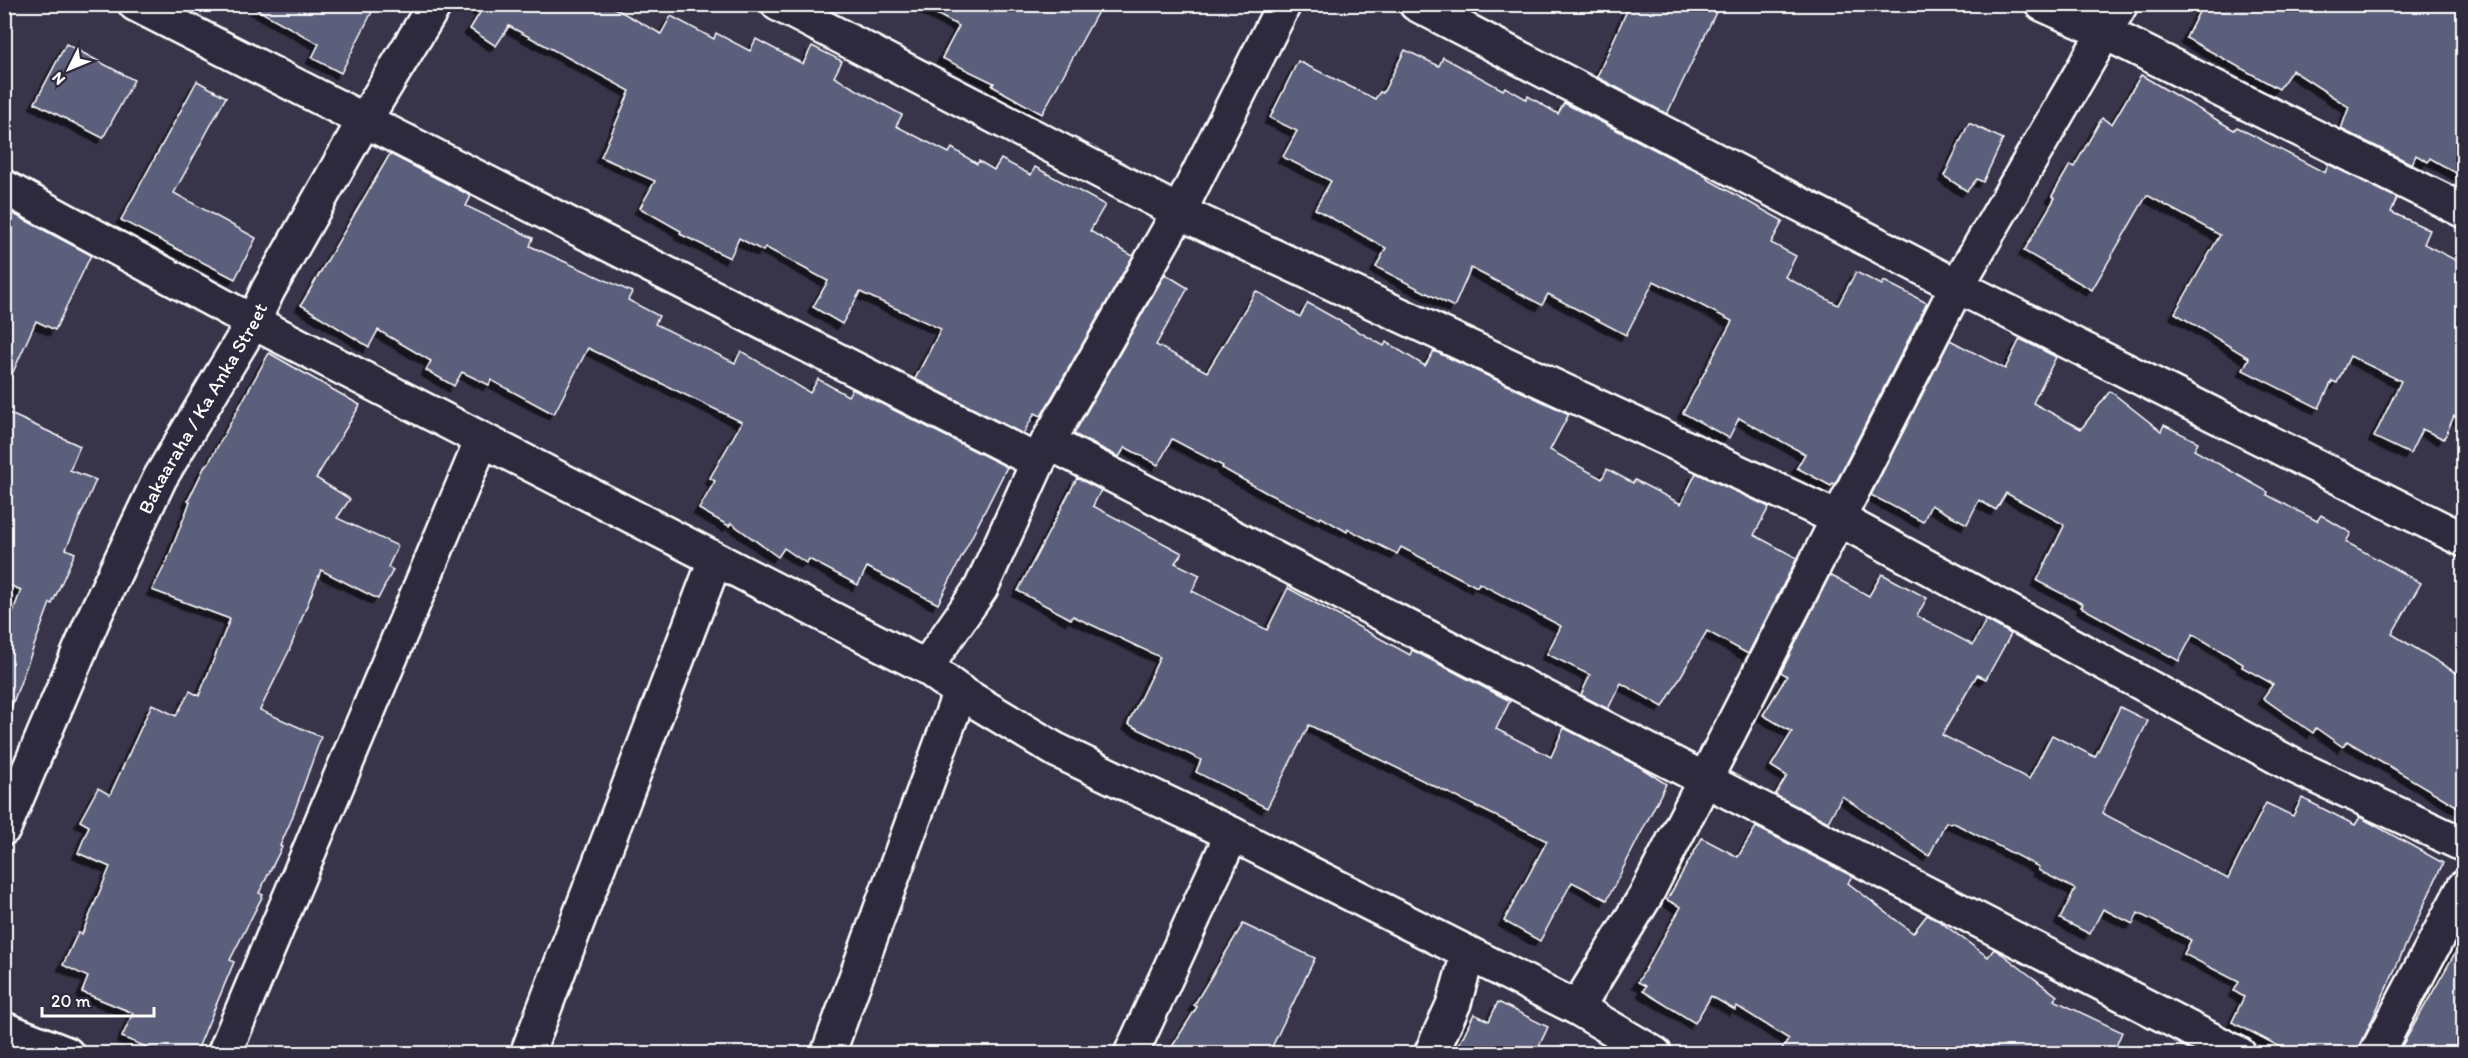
<svg xmlns="http://www.w3.org/2000/svg" width="2468" height="1058" font-family="Itim,sans-serif">
  <style>
    .building { fill: #5b5f7c; stroke: #fff; stroke-width: 1.5; filter: url(#shadow) }
    .lines { fill: none; stroke-linecap: round; stroke-linejoin: round }
    .minor-casing { stroke: #fff; stroke-width: 38 }
    .minor { stroke: #2f2a3d; stroke-width: 33 }
    .labels { text-anchor: middle; stroke-width: 6; stroke-linejoin: round; paint-order: stroke }
    .street-label { font-size: 20px; fill: #fff; stroke: #2f2a3d }
  </style>
  <defs>
    <filter id="shadow"><feDropShadow dx="-5.5" dy="5.5" stdDeviation="0" flood-color="#0009"/></filter>
  </defs>
  <rect width="100%" height="100%" fill="#38354a"/>
  <filter id="ink" filterUnits="userSpaceOnUse"><feTurbulence type="fractalNoise" baseFrequency=".0167" numOctaves="2"/><feDisplacementMap in="SourceGraphic" scale="12" xChannelSelector="R" yChannelSelector="G"/><feConvolveMatrix kernelMatrix="1 2 1 2 8 2 1 2 1" color-interpolation-filters="sRGB"/></filter>
  <g filter="url(#ink)">
    <!-- building -->
    <g class="building">
      <path d="M247,4H376L341,73L312,58L319,44Z"/>
      <path d="M469,4H607L661,34L671,16L714,39L716,33L750,51L756,39L803,64L812,46L842,61L834,77L902,115L896,126L949,153L952,148L977,164L979,161L994,170L1001,159L1031,175L1035,167L1105,205L1090,231L1133,256L1041,416L1035,413L1023,434L915,379L941,329L860,292L842,324L813,307L828,281L765,247L763,251L739,238L730,258L680,234L681,231L640,208L655,181L601,157L630,91L509,26L496,46L470,29L481,11Z"/>
      <path d="M918,4H1102L1042,114L992,86L994,83L942,58L959,26Z"/>
      <path d="M1630,4H1720L1667,114L1597,77Z"/>
      <path d="M2203,4H2463V177L2430,158L2428,162L2416,155L2412,164L2341,129L2349,107L2292,70L2279,89L2186,38Z"/>
      <path d="M66,44L134,80L103,138L35,103Z"/>
      <path d="M1405,50L1439,66L1443,57L1503,90L1505,87L1526,99L1528,96L1558,114L1564,103L1708,177L1707,179L1783,221L1771,243L1796,256L1785,277L1838,305L1856,272L1882,285L1884,281L1927,303L1835,484L1833,483L1831,486L1797,468L1805,454L1739,418L1729,438L1683,413L1732,321L1654,281L1626,335L1548,294L1542,305L1471,268L1454,307L1376,267L1386,248L1315,209L1331,181L1283,157L1297,131L1270,118L1298,61L1375,99L1380,92L1383,93Z"/>
      <path d="M2141,75L2234,130L2237,127L2325,173L2328,164L2397,198L2391,212L2430,230L2424,244L2463,264V421L2454,416L2444,439L2422,429L2410,454L2374,437L2401,381L2350,356L2337,383L2332,381L2319,408L2243,370L2249,358L2175,313L2220,235L2147,195L2092,290L2024,251L2055,198L2052,196L2070,165L2074,167L2102,118L2112,124Z"/>
      <path d="M197,81L226,97L174,193L256,238L235,279L121,220Z"/>
      <path d="M1969,123L2003,139L1983,182L1977,179L1967,191L1944,176Z"/>
      <path d="M390,154L471,196L466,206L533,238L530,246L632,292L628,300L659,316L655,324L735,363L741,351L810,393L818,379L848,396L852,389L1007,467L938,604L867,567L858,585L809,559L806,563L784,548L778,557L731,523L729,526L699,509L715,481L710,478L742,422L588,348L554,414L491,380L489,385L462,372L454,386L426,370L431,361L378,330L369,347L301,305Z"/>
      <path d="M4,209L91,255L55,330L36,321L4,392Z"/>
      <path d="M1165,274L1188,288L1156,345L1207,372L1256,291L1300,317L1308,303L1384,346L1386,342L1425,366L1434,351L1569,414L1550,450L1602,479L1607,469L1633,483L1635,480L1681,504L1696,473L1769,507L1754,535L1797,558L1748,654L1707,631L1663,707L1621,683L1608,709L1581,695L1590,675L1547,654L1561,626L1479,583L1477,587L1401,547L1397,554L1348,529L1347,532L1321,517L1320,519L1267,493L1222,468L1223,466L1172,439L1158,465L1125,447L1119,457L1074,434Z"/>
      <path d="M2020,339L2056,357L2033,403L2081,429L2110,391L2161,431L2164,425L2198,442L2194,450L2268,492L2267,495L2317,521L2321,515L2351,533L2346,542L2421,583L2392,634L2463,677V810L2347,741L2343,747L2316,728L2313,733L2263,698L2273,684L2242,667L2243,664L2193,634L2179,661L2081,607L2083,604L2037,581L2064,526L2063,524L2006,493L1996,510L1979,500L1967,524L1931,505L1923,522L1871,495L1950,340L2005,369Z"/>
      <path d="M269,353L360,405L316,478L350,499L337,518L398,546L388,567L393,570L378,599L321,570L289,651L260,710L321,737L291,821L280,846L282,847L259,893L263,895L230,960L234,962L196,1053H161L122,1037L133,1013L82,992L88,977L63,965L78,933L82,934L110,867L78,853L89,826L80,821L98,788L110,795L152,704L176,716L190,691L199,696L230,619L152,590L167,561L190,502L188,501L206,464H208Z"/>
      <path d="M4,411L80,446L70,470L96,480L66,549L75,553L52,604L50,603L8,716L4,715V636L21,590L4,583Z"/>
      <path d="M1077,478L1101,490L1093,506L1182,553L1175,563L1200,575L1192,591L1267,630L1288,588L1410,655L1412,650L1510,701L1496,729L1551,757L1564,728L1640,767L1666,784L1607,900L1572,882L1540,941L1504,921L1547,841L1309,725L1267,808L1196,772L1201,760L1128,724L1160,657L1073,616L1071,619L1018,591Z"/>
      <path d="M1882,574L1927,598L1917,616L1973,645L1986,620L2011,634L1986,679L1977,675L1942,735L2029,779L2052,735L2095,757L2120,707L2148,721L2102,813L2228,879L2266,803L2293,816L2302,798L2355,825L2360,817L2443,863L2357,1053H2292L2232,1022L2244,997L2234,991L2239,982L2184,954L2191,940L2138,913L2133,924L2103,909L2090,934L2060,919L2075,889L2038,870L2039,867L1952,822L1951,824L1946,822L1929,856L1842,796L1828,822L1775,795L1787,776L1771,766L1792,732L1763,715L1787,676L1781,672L1830,575L1869,596Z"/>
      <path d="M1756,827L1852,876L1848,883L1913,933L1927,915L1939,921L1988,957L1994,949L2002,954L2057,996L2054,1000L2122,1032L2113,1053H1779L1789,1039L1737,1006L1735,1010L1711,996L1695,1023L1643,991L1646,986L1638,982L1681,907L1667,900L1702,838L1738,857Z"/>
      <path d="M1243,924L1315,958L1269,1053H1168L1197,1007L1194,1005Z"/>
      <path d="M2463,939V1053H2398Z"/>
      <path d="M1498,1002L1548,1027L1539,1046L1553,1053H1455L1474,1014L1489,1021Z"/>
    </g>
    <g class="lines">
      <!-- minor casing -->
      <g class="minor-casing">
        <g id="minor">
          <path d="M135,4L1038,462L1048,442L2239,1054"/>
          <path d="M778,4L1179,212L1839,519L2294,766L2464,845"/>
          <path d="M1416,4L1957,286L2464,540"/>
          <path d="M2042,4L2104,32L2464,211"/>
          <path d="M4,187L253,322L926,667L960,692L1056,750L1232,834L1577,1008L1655,1054"/>
          <path d="M1048,442L1179,212L1284,4"/>
          <path d="M926,667L981,588L1038,462"/>
          <path id="s1" d="M4,828L94,617L160,478L253,322L268,290L364,121L435,4"/>
          <path d="M1577,1008L1646,895L1957,286L2121,4"/>
          <path d="M4,1029L67,1054"/>
          <path d="M224,1054L482,440"/>
          <path d="M527,1054L715,560"/>
          <path d="M828,1054L960,692"/>
          <path d="M1131,1054L1232,834"/>
          <path d="M1431,1054L1454,1003L1468,954"/>
          <path d="M2376,1054L2464,887"/>
        </g>
      </g>
      <!-- minor -->
      <use href="#minor" class="minor"/>
    </g>
  </g>
  <g class="labels">
    <!-- street labels -->
    <g class="street-label">
      <text dy="7" stroke="none"><textPath href="#s1" startOffset="465">Bakaaraha / Ka Anka Street</textPath></text>
    </g>
  </g>
  <!-- margin -->
  <rect width="2468" height="1058" fill="none" stroke="#2f2a3d" stroke-width="24"/>
  <rect x="12" y="12" width="2444" height="1034" fill="none" stroke="#fff" stroke-width="2" filter="url(#ink)"/>
  <!-- north arrow -->
  <g transform="translate(69 69) rotate(227)" stroke="#2f2a3d" stroke-width="4.5" paint-order="stroke">
  <path d="M0-4.5L10 22L0 15L-10 22Z" fill="#ffffff"/>
  <text y="-9" font-size="16" font-weight="bold" text-anchor="middle" fill="#ffffff">N</text>
  </g>
  <!-- scale -->
  <path d="M42 1007v9h112v-9" fill="none" stroke="#ffffff" stroke-width="3"/>
  <text x="51" y="1007" font-size="18" fill="#ffffff" stroke="#2f2a3d" stroke-width="4.5" paint-order="stroke">20 m</text>
</svg>
